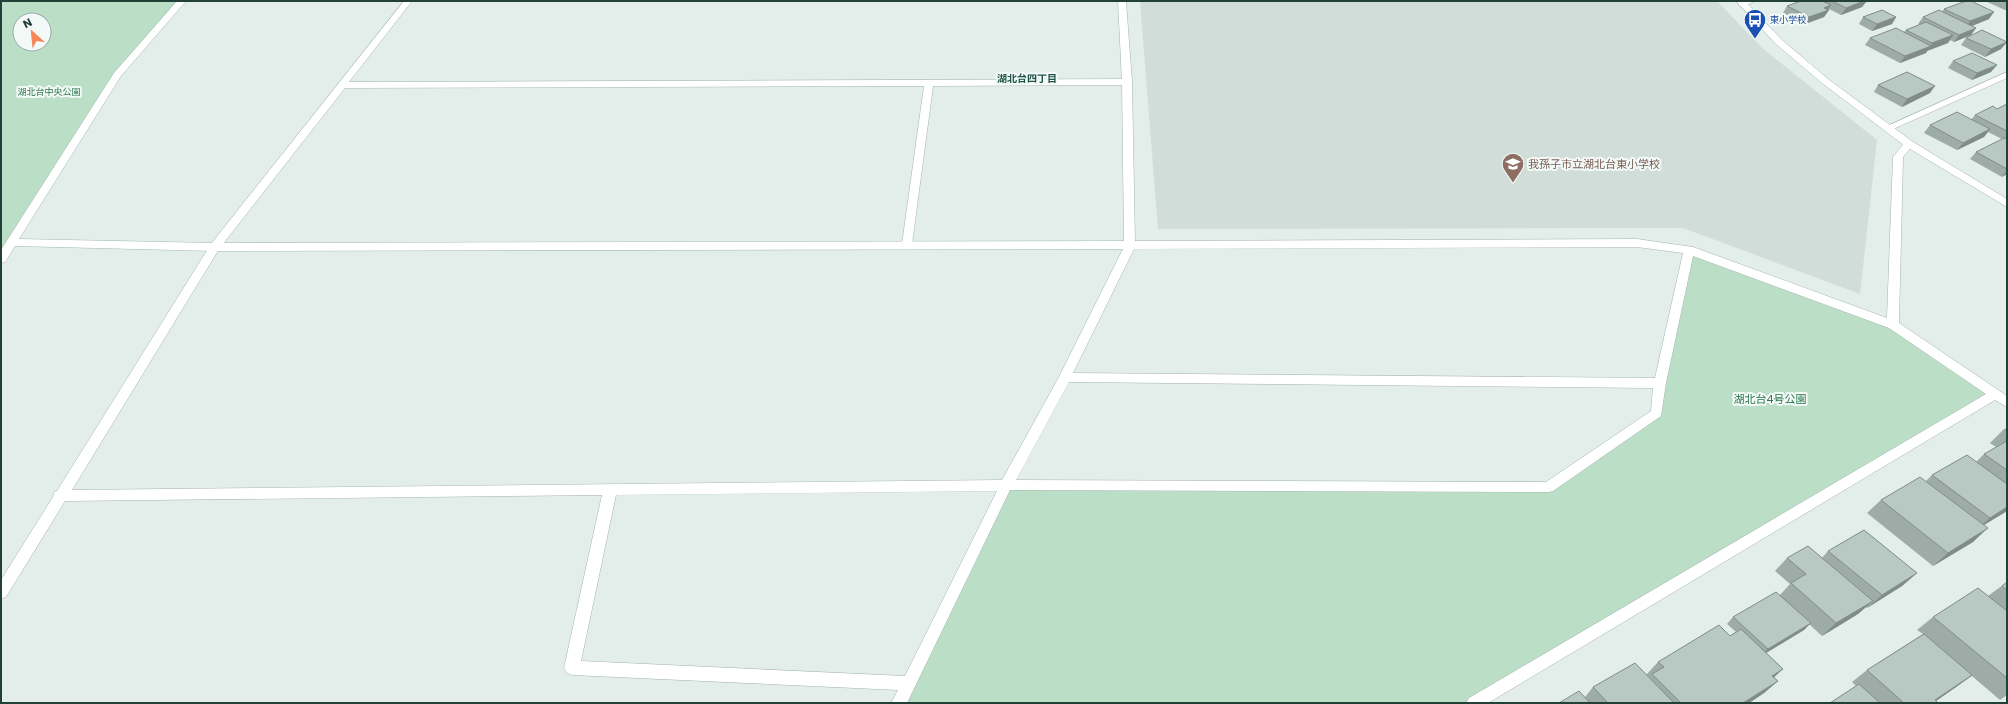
<svg xmlns="http://www.w3.org/2000/svg" width="2008" height="704" font-family="Poppins,'Noto Sans JP',sans-serif">
  <style>
    .built { fill: #d1ddd8 }
    .green { fill: #bbdfc6; fill-rule: evenodd }
    .lines { fill: none; stroke-linecap: round; stroke-linejoin: round }
    .street-casing { stroke: #a5b5b0; stroke-width: 1 }
    .secondary-casing { stroke: #a1b9b1; stroke-width: 1 }
    .street { fill: #fff; fill-rule: evenodd }
    .secondary { fill: #fff; fill-rule: evenodd }
    .wall { fill: #9eaca7 }
    .shaded-wall { fill: #818c88 }
    .building { fill: #b8c8c2; stroke: #818c88 }
    .labels { text-anchor: middle; stroke-width: 4; stroke-linejoin: round; paint-order: stroke }
    .far-transit-label { font-size: 9px; fill: #164399; stroke: #f3f9f7; text-anchor: start }
    .far-park-label { font-size: 9px; fill: #2b774b; stroke: #f3f9f7 }
    .far-neighbourhood-label { font-size: 10px; font-weight: bold; fill: #1d5247; stroke: #f3f9f7 }
    .education-label { font-size: 11px; fill: #785e54; stroke: #f3f9f7; text-anchor: start }
    .park-label { font-size: 11px; fill: #2b774b; stroke: #f3f9f7 }
  </style>
  <rect width="100%" height="100%" fill="#e3ede9"/>
  <!-- built -->
  <path class="built" d="M1140,1H1717L1762,48L1877,140L1860,294L1683,228L1158,229Z"/>
  <!-- green -->
  <g class="green">
    <path d="M1,1H182L117,75L1,259ZM20,20H44V44H20Z"/>
    <path d="M1689,250L1893,325L1996,394L1474,703H899L1006,485L1548,487L1657,413Z"/>
  </g>
  <g class="lines">
    <!-- street casing -->
    <g class="street-casing">
      <g id="street">
        <path d="M404,1H412L349,82L1127,79L1132,82L1127,85L933,86L912,244L907,248L902,244L924,86L345,88L219,249L72,490L1002,480L1059,377L1125,245L1130,241L1637,239L1693,247L1887,318L1893,157L1905,142L1909,141L1914,144L1903,157L1899,323L2007,396V407L1995,400L1488,703H1466L1469,698L1986,394L1889,328L1693,256L1666,383L1661,416L1553,491L1548,492L1010,490L907,703H891L898,690L572,675L567,673L564,668L602,495L65,501L6,597L1,599V580L53,497L54,492L57,491L211,244ZM1637,247L1683,253L1655,378L1073,373L1134,249ZM1069,382L1653,388L1651,411L1546,482L1016,480ZM997,491L905,676L581,661L616,495Z"/>
        <path d="M1743,1H1755L1745,6H1739V2Z"/>
        <path d="M2007,72V78L1891,130H1885L1883,128Z"/>
      </g>
    </g>
    <!-- secondary casing -->
    <g class="secondary-casing">
      <g id="secondary">
        <path d="M177,1H186L121,76L19,239L215,243L1124,241L1122,82L1118,1H1126L1132,82L1135,245L1130,249L215,251L15,246L5,262L1,263V250L114,73Z"/>
        <path d="M1736,1H1745L1782,40L1828,79L1913,142L2007,199V207L1905,146L1822,83L1776,44Z"/>
      </g>
    </g>
    <!-- street -->
    <use href="#street" class="street"/>
    <!-- secondary -->
    <use href="#secondary" class="secondary"/>
  </g>
  <!-- wall -->
  <g class="wall">
    <path d="M1801,1H1868L1866,2L1862,7L1841,15L1829,9L1828,10H1829L1824,17L1805,24L1783,13L1787,6Z"/>
    <path d="M1985,1H2007V10H2005Z"/>
    <path d="M1944,9L1989,19L1971,26L1976,28L1971,35L1954,42L1950,40L1948,43L1927,51L1926,53L1900,63L1865,45L1870,38L1904,32L1906,30L1920,25L1918,24L1923,17L1942,12Z"/>
    <path d="M1863,17H1896L1892,24L1872,31L1859,24Z"/>
    <path d="M1966,38L2007,42L2001,49L1985,57L1961,45Z"/>
    <path d="M1953,61L1991,72L1972,80L1948,68Z"/>
    <path d="M1878,85L1930,93L1902,107L1874,92Z"/>
    <path d="M2007,104V174L2002,177L1970,159L1976,152L2002,139L1988,132L1984,137L1957,150L1924,133L1930,125L1971,120L1975,115L1997,109Z"/>
    <path d="M2007,428V511L1984,525L1973,542L1933,566L1867,513L1881,500L1926,481L1932,475L1976,462L1984,454L1996,447L1990,443L2004,429Z"/>
    <path d="M1828,551L1917,573L1902,586L1867,608L1866,607L1858,614L1822,636L1809,624L1804,630L1766,653L1783,669L1774,677L1778,681L1764,693L1749,703H1559L1585,697L1593,687L1647,674L1658,662L1730,636L1736,632L1727,624L1733,617L1780,595L1790,584L1775,571L1787,558H1822Z"/>
    <path d="M2007,582V695L2000,700L1972,676L1936,701L1938,703H1830L1856,686L1852,682L1867,670L1923,634L1917,630L1933,617L1988,596Z"/>
  </g>
  <!-- shaded-wall -->
  <g class="shaded-wall">
    <path d="M1864,1H1868L1866,2L1862,7L1841,15L1846,8Z"/>
    <path d="M1831,5L1827,11L1829,10L1824,17L1805,24L1809,17L1824,8Z"/>
    <path d="M1994,12L1989,19L1965,29L1970,21Z"/>
    <path d="M1896,17L1892,24L1872,31L1877,24Z"/>
    <path d="M1976,28L1971,35L1954,42L1959,35Z"/>
    <path d="M1953,35L1948,43L1927,51L1926,53L1900,63L1905,56L1931,46L1932,43Z"/>
    <path d="M2007,42L2001,49L1985,57L1991,49Z"/>
    <path d="M1997,65L1991,72L1972,80L1977,73Z"/>
    <path d="M1935,86L1930,93L1902,107L1907,99Z"/>
    <path d="M1990,129L1984,137L1957,150L1963,143Z"/>
    <path d="M2007,171V174L2002,177Z"/>
    <path d="M2007,507V511L1974,531L1990,518Z"/>
    <path d="M1988,528L1973,542L1933,566L1948,553Z"/>
    <path d="M1917,573L1902,586L1867,608L1882,595Z"/>
    <path d="M1873,601L1858,614L1822,636L1836,623Z"/>
    <path d="M1811,623L1804,630L1761,656L1768,649Z"/>
    <path d="M1783,669L1770,681L1772,676Z"/>
    <path d="M1972,675L1956,687L1933,703H1931Z"/>
    <path d="M1778,681L1764,693L1749,703H1743Z"/>
  </g>
  <!-- building -->
  <g class="building">
    <path d="M1801,1H1822L1831,5L1824,8L1829,10L1809,17L1787,6Z"/>
    <path d="M1832,1H1864L1846,8Z"/>
    <path d="M1966,1H1971L1994,12L1970,21L1944,9Z"/>
    <path d="M1882,10L1896,17L1877,24L1863,17Z"/>
    <path d="M1939,10L1976,28L1959,35L1923,17Z"/>
    <path d="M1926,22L1953,35L1932,43L1906,30Z"/>
    <path d="M1896,28L1931,46L1905,56L1870,38Z"/>
    <path d="M1982,30L2007,42L1991,49L1966,38Z"/>
    <path d="M1972,53L1997,65L1977,73L1953,61Z"/>
    <path d="M1907,72L1935,86L1907,99L1878,85Z"/>
    <path d="M2007,104V131L1975,115L1993,106L1997,109Z"/>
    <path d="M1957,112L1990,129L1963,143L1930,125Z"/>
    <path d="M2004,138L2007,139V169L1976,152Z"/>
    <path d="M2007,441V470L1984,454Z"/>
    <path d="M1967,455L2007,484V507L1990,518L1932,475Z"/>
    <path d="M1920,477L1988,528L1948,553L1881,500Z"/>
    <path d="M1864,530L1917,573L1882,595L1828,551Z"/>
    <path d="M1808,546L1873,601L1836,623L1791,583L1806,574L1787,558Z"/>
    <path d="M2007,582V590L2002,586Z"/>
    <path d="M1978,588L2007,611V678L1933,617Z"/>
    <path d="M1776,592L1811,623L1768,649L1733,617Z"/>
    <path d="M1719,625L1730,636L1741,629L1783,669L1772,676L1778,681L1743,703H1681L1652,674L1664,667L1658,662Z"/>
    <path d="M1924,634L1972,675L1935,700L1938,703H1904L1867,670Z"/>
    <path d="M1635,663L1674,703H1608L1593,687Z"/>
    <path d="M1859,684L1880,703H1830Z"/>
    <path d="M1579,691L1590,703H1559Z"/>
  </g>
  <!-- icons -->
  <defs>
    <g id="bus-pin" transform="scale(1.15)"><path d="M0 17L-7.5 6A9.5 9.5 0 1 1 7.5 6Z" fill="#1a4fb4" stroke="#f3f9f7"/><path d="M-5-6H5V4H4V6H2V4H-2V6H-4V4H-5ZM-3.5-4V0h7V-4ZM-3.5 1.2v1.5H-2V1.2ZM2 1.2v1.5H3.5V1.2Z" fill="#fff"/></g>
    <g id="school-pin" transform="scale(1.15)"><path d="M0 17L-7.5 6A9.5 9.5 0 1 1 7.5 6Z" fill="#8d6e63" stroke="#f3f9f7"/><path d="M0-5L7-2L0 1L-7-2ZM-4 1L0 2.5L4 1V4Q0 6-4 4Z" fill="#fff"/></g>
  </defs>
  <g fill-rule="evenodd">
    <use href="#bus-pin" x="1755" y="20"/>
    <use href="#school-pin" x="1513" y="164"/>
  </g>
  <g class="labels">
    <!-- far-transit labels -->
    <g class="far-transit-label">
      <text x="1770" y="23">東小学校</text>
    </g>
    <!-- far-park labels -->
    <g class="far-park-label">
      <text x="49" y="95">湖北台中央公園</text>
    </g>
    <!-- far-neighbourhood labels -->
    <g class="far-neighbourhood-label">
      <text x="1027" y="82">湖北台四丁目</text>
    </g>
    <!-- education labels -->
    <g class="education-label">
      <text x="1528" y="168">我孫子市立湖北台東小学校</text>
    </g>
    <!-- park labels -->
    <g class="park-label">
      <text x="1770" y="403">湖北台4号公園</text>
    </g>
  </g>
  <!-- border -->
  <rect width="2008" height="704" fill="none" stroke="#223f38" stroke-width="4"/>
  <!-- north arrow -->
  <g transform="translate(32 32) rotate(333)"><circle r="19" fill="#f3f9f7" stroke="#9fafab"/>
  <path d="M0-3L7 15L0 10L-7 15Z" fill="#f68658"/>
  <text y="-6" font-size="11" font-weight="bold" text-anchor="middle" fill="#223f38">N</text>
  </g>
</svg>
